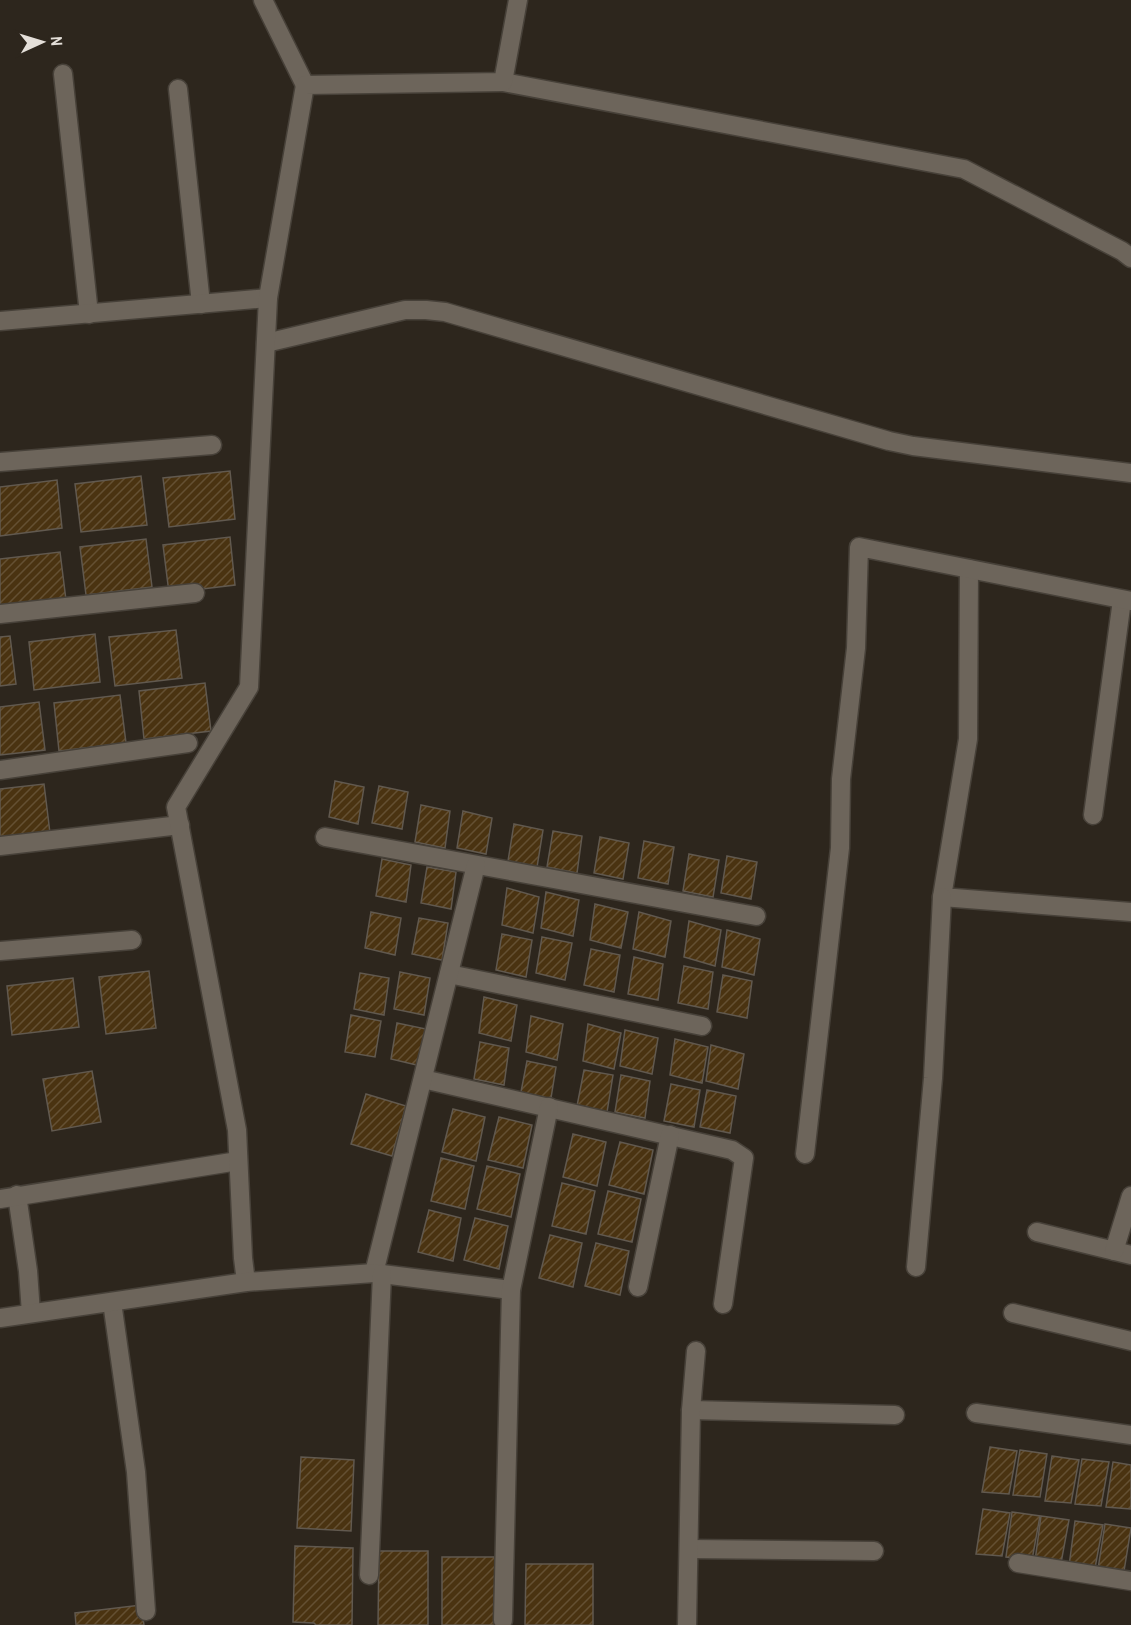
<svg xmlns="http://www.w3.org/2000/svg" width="1131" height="1625" font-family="'Archivo Narrow',sans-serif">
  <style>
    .building { fill: url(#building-hatch); stroke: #61594f; stroke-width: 1.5 }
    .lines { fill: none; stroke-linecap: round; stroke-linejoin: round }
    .minor-casing { stroke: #474139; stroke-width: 21 }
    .minor { stroke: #6d655b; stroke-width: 18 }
  </style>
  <defs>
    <pattern id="building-hatch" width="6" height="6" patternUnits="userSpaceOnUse" patternTransform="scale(1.5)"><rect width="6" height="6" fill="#4a3311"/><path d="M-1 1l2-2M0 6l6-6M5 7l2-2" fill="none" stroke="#645033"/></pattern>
  </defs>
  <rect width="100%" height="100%" fill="#2d261d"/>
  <!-- building -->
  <g class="building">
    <path d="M230,471L235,519L169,527L163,478Z"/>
    <path d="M141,476L147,525L81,532L75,484Z"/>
    <path d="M57,480L62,528L0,536V487Z"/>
    <path d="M230,537L235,585L169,593L163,545Z"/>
    <path d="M146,539L152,587L86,595L80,547Z"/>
    <path d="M60,552L66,600L0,608V559Z"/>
    <path d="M176,630L182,678L115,686L109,637Z"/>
    <path d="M95,634L100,682L34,690L29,642Z"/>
    <path d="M10,636L16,684L0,686V637Z"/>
    <path d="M205,683L211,731L144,739L139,691Z"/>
    <path d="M120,695L126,743L59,751L54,703Z"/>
    <path d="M39,702L45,750L0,755V707Z"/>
    <path d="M335,781L364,787L358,824L329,817Z"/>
    <path d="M44,784L50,833L0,839V789Z"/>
    <path d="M379,786L408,792L402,829L372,823Z"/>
    <path d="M421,805L450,811L445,848L415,842Z"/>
    <path d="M463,811L492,818L486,854L457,848Z"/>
    <path d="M514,824L543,830L537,867L508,861Z"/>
    <path d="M553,831L582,836L577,873L547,867Z"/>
    <path d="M600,837L629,843L623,879L594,873Z"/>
    <path d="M644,841L674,847L668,884L638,878Z"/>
    <path d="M689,854L719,860L713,897L683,891Z"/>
    <path d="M727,856L757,862L751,899L721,893Z"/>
    <path d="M382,859L411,865L406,902L376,896Z"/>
    <path d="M427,867L456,872L451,909L421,903Z"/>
    <path d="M507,888L539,897L533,933L502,925Z"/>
    <path d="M546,892L579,900L573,936L541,928Z"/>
    <path d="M595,904L628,912L621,948L590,940Z"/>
    <path d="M371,912L401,918L395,955L365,948Z"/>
    <path d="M639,912L671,921L665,957L633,949Z"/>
    <path d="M419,918L448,923L442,960L412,954Z"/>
    <path d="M689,921L721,930L715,966L684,957Z"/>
    <path d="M727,930L760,939L754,975L722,967Z"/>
    <path d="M502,934L532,940L526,977L496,970Z"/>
    <path d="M542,937L572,943L565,980L536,973Z"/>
    <path d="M591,949L620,955L614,992L584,985Z"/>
    <path d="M634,957L663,964L658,1000L628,994Z"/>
    <path d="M684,966L713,972L708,1009L678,1003Z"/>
    <path d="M149,971L156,1028L106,1034L99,977Z"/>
    <path d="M400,972L430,978L424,1015L394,1009Z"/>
    <path d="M360,973L389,978L384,1015L354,1009Z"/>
    <path d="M723,975L752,981L747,1018L717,1012Z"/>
    <path d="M73,978L79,1027L12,1035L7,986Z"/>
    <path d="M484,997L517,1005L511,1041L479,1033Z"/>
    <path d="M351,1015L381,1021L375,1057L345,1052Z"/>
    <path d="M531,1016L563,1024L557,1060L526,1052Z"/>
    <path d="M397,1023L426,1029L421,1066L391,1059Z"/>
    <path d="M588,1024L621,1033L614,1069L583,1061Z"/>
    <path d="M625,1030L658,1038L652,1074L620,1066Z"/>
    <path d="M675,1039L708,1047L702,1083L670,1075Z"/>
    <path d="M480,1042L509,1048L504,1085L474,1079Z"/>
    <path d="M711,1045L744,1054L738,1089L706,1081Z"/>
    <path d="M527,1061L556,1067L550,1104L520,1097Z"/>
    <path d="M584,1070L613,1075L607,1112L577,1106Z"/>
    <path d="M92,1071L101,1122L52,1131L43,1079Z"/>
    <path d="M621,1075L650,1081L645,1118L615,1112Z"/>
    <path d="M671,1084L700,1090L694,1127L664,1121Z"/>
    <path d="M707,1090L736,1096L730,1133L700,1127Z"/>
    <path d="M366,1094L406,1106L392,1156L351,1144Z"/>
    <path d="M453,1109L485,1117L476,1161L442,1152Z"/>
    <path d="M499,1117L532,1125L523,1168L488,1160Z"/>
    <path d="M573,1134L606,1142L597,1186L563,1177Z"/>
    <path d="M620,1142L653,1150L644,1194L609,1185Z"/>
    <path d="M441,1158L474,1166L465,1209L431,1201Z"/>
    <path d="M487,1166L520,1174L511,1217L477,1209Z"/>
    <path d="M562,1183L595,1191L586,1234L552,1226Z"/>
    <path d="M608,1191L641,1199L632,1242L598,1234Z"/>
    <path d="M429,1210L461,1218L453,1261L418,1252Z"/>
    <path d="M475,1218L508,1226L499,1269L464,1260Z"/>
    <path d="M550,1235L582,1243L573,1287L539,1278Z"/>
    <path d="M596,1243L629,1251L620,1295L585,1286Z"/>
    <path d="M990,1447L1017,1451L1009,1494L982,1492Z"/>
    <path d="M1020,1450L1047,1454L1040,1497L1013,1495Z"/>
    <path d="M1052,1456L1079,1460L1071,1503L1045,1501Z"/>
    <path d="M301,1457L354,1460L351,1531L297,1528Z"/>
    <path d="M1082,1459L1109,1462L1101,1506L1075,1504Z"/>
    <path d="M1113,1462L1131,1465V1509L1106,1507Z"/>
    <path d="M983,1509L1010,1513L1002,1556L976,1554Z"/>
    <path d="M1012,1512L1040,1516L1032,1560L1006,1557Z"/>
    <path d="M1041,1516L1069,1520L1061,1563L1035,1561Z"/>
    <path d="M1075,1521L1103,1525L1095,1568L1069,1566Z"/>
    <path d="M1105,1524L1131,1528L1124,1571L1098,1569Z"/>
    <path d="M295,1546L353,1548L352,1625H316L314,1623L293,1622Z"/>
    <path d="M379,1551H428V1625H378Z"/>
    <path d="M442,1557H495L496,1625H442Z"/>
    <path d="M526,1564H593V1625H525Z"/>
    <path d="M141,1605L144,1625H76L75,1613Z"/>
  </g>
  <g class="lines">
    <!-- minor casing -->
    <g class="minor-casing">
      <g id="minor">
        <path d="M263,0L305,85"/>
        <path d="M63,74L89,314"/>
        <path d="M503,82L964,169L1122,251L1131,258"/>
        <path d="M178,89L201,304"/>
        <path d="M0,321L268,298"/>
        <path d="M266,343L405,310H426L445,312L889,441L913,446L1131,473"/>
        <path d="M0,462L212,445"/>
        <path d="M969,569L968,739L942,897L1131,912"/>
        <path d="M0,614L195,593"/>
        <path d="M0,770L188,743"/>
        <path d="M1093,815L1122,600"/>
        <path d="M325,837L756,916"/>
        <path d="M0,846L180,825"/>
        <path d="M0,951L132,940"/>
        <path d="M449,974L702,1026"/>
        <path d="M423,1079L732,1150L744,1158L723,1304"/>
        <path d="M805,1154L840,848L841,779L856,648L859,547L1131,601"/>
        <path d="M17,1195L28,1271L31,1313"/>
        <path d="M0,1199L238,1161"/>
        <path d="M1037,1232L1131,1255"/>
        <path d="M1114,1251L1131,1196"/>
        <path d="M916,1267L933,1078L942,897"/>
        <path d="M374,1273L476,865"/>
        <path d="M246,1282L243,1258L237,1130L176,807L249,687L268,298L305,85L503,82L518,0"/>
        <path d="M638,1287L670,1135"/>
        <path d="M112,1302L136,1472L146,1611"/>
        <path d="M1013,1313L1131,1341"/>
        <path d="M0,1318L246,1282L374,1273L511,1290"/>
        <path d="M691,1410L895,1415"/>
        <path d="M976,1413L1131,1435"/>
        <path d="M689,1549L874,1551"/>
        <path d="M1018,1563L1131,1581"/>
        <path d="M369,1575L382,1274"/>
        <path d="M503,1620L511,1290L549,1107"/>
        <path d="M687,1625L691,1410L696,1351"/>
      </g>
    </g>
    <!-- minor -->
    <use href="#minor" class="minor"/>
  </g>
  <!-- north arrow -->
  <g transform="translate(42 42) rotate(86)" stroke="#2d261d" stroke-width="4.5" paint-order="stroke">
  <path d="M0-4.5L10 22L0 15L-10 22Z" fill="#e4dfd9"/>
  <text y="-9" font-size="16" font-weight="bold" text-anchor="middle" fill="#e4dfd9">N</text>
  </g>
</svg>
